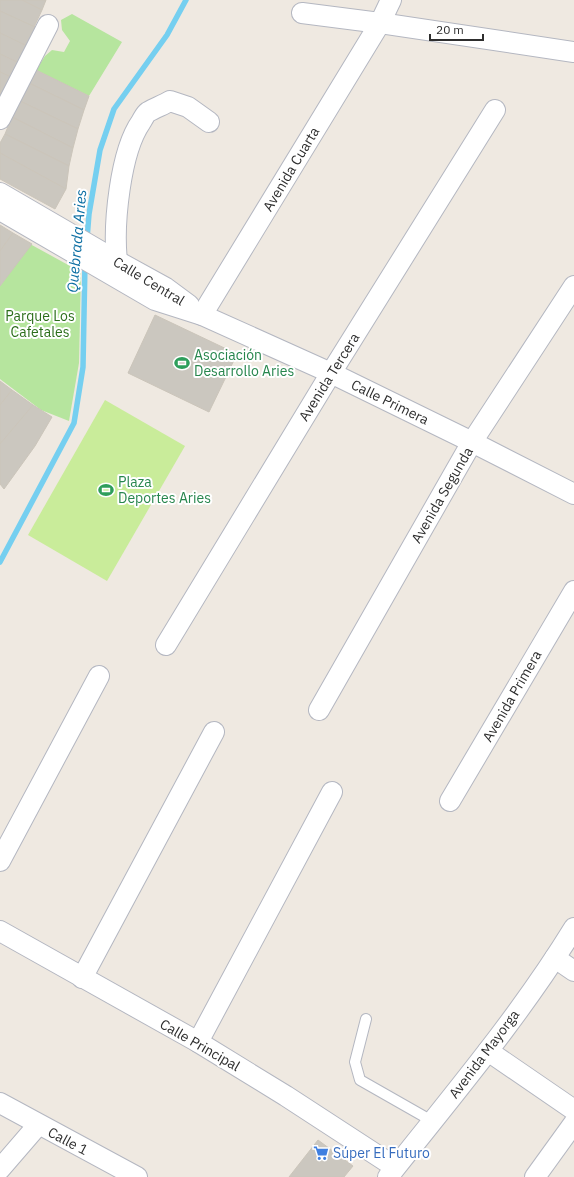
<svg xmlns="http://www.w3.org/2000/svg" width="574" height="1177" font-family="'IBM Plex Sans',sans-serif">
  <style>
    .grass { fill: #b6e59e }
    .pitch { fill: #c9ec9a }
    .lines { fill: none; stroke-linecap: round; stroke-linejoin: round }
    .stream { stroke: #75cff0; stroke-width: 5.5 }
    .building { fill: #cbc7bf; stroke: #cbc5ba }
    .service-casing { stroke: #b4b7c1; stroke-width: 12 }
    .minor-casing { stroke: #b4b7c1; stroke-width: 22 }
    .service { stroke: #fff; stroke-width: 10 }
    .minor { stroke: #fff; stroke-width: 20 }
    .labels { text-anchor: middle; stroke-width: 4; stroke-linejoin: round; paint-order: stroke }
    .street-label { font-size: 14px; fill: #2e2e2e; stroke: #fff }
    .park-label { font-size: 14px; fill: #2c6e1b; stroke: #fff }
    .leisure-label { font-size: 14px; fill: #27864d; stroke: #fff; text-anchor: start }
    .shop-label { font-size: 14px; fill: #366cbe; stroke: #fff; text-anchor: start }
    .water-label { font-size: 15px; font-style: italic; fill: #0d6fa3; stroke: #fff }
  </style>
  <rect width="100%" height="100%" fill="#efe9e1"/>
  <!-- grass -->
  <g class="grass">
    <path d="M72,14L122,42L89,96L36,70L45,56L52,50L64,52L70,41L62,30L61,20Z"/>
    <path d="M30,244L81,272L79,363L69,421L41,410L0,379V286Z"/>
  </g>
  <!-- pitch -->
  <path class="pitch" d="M105,400L185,446L107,581L28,535Z"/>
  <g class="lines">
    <!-- stream -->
    <g class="stream">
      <path d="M87,239L89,214L100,150L114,109L167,35L186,0"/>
      <path d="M0,562L74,423L83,367L85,263"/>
    </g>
  </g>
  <!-- building -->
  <g class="building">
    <path d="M0,0H22L42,10L34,27L0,11Z"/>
    <path d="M22,0H46L42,10Z"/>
    <path d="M0,11L35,27L27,46L0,33Z"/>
    <path d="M0,33L27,46L19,63L0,54Z"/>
    <path d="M0,54L19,63L11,77L0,72Z"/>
    <path d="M36,70L89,96L84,110L29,83Z"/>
    <path d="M0,72L11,77L1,97L0,96Z"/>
    <path d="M29,83L84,110L78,129L20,101Z"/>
    <path d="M20,101L78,129L73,148L12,117Z"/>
    <path d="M12,117L73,148L69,166L5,134Z"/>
    <path d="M5,134L69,166L66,189L0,153V143Z"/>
    <path d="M0,153L66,189L55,209L0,179Z"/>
    <path d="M0,225L13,233L0,251Z"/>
    <path d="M13,233L32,244L0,286V251Z"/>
    <path d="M155,315L237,354L209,412L128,373Z"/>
    <path d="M0,381L12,390L0,405Z"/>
    <path d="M12,390L33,405L0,444V405Z"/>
    <path d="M33,405L52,417L35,446L4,489L0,484V444Z"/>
    <path d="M318,1140L353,1166L344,1177H289Z"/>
  </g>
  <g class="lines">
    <!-- service casing -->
    <g class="service-casing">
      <path id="service" d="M366,1019L355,1062L360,1080L432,1121"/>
    </g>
    <!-- minor casing -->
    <g class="minor-casing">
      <g id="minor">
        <path d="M302,13L380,23L574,52"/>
        <path d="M0,119L48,25"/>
        <path d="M0,193L117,261L166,288L189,305"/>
        <path d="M0,210L155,300L202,315L331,373L472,442L574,494"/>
        <path d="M117,261C113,225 120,152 141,122C143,119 145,114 148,112C155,108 163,105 170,101L188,107L209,122"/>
        <path d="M202,315L380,23L391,0"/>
        <path d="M166,645L331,373L495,110"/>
        <path d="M319,710L472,442L574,286"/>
        <path d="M450,801L574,591"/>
        <path d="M0,861L99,676"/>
        <path d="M0,931L198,1042L286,1096L395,1167"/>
        <path d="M555,958L574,971"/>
        <path d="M82,978L214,732"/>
        <path d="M198,1042L332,792"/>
        <path d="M488,1051L574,1110"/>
        <path d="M0,1103L137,1177"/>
        <path d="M0,1169L38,1125"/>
        <path d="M388,1177C452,1096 520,1016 574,928"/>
        <path d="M535,1177L574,1123"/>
      </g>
    </g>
    <!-- service -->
    <use href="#service" class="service"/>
    <!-- minor -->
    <use href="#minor" class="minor"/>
  </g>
  <!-- icons -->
  <defs>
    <g id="stadium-bare" transform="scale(1.2)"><path d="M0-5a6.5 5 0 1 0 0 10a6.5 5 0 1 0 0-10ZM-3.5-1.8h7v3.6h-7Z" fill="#2e9e5b" stroke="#fff" stroke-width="2.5" paint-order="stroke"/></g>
    <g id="supermarket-bare" transform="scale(1.2)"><path d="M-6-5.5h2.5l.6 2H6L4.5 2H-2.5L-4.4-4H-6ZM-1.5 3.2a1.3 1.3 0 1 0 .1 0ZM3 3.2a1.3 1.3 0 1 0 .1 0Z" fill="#3f7fe0" stroke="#fff" stroke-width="2.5" paint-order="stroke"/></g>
  </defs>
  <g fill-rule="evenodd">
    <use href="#stadium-bare" x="182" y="363"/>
    <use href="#stadium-bare" x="106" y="490"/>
    <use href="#supermarket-bare" x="321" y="1153"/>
  </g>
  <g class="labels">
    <!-- street labels -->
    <g class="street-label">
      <text transform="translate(291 169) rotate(-59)" y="5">Avenida Cuarta</text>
      <text transform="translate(149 281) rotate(31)" y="5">Calle Central</text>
      <text transform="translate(329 377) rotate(-58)" y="5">Avenida Tercera</text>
      <text transform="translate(390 402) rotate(26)" y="5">Calle Primera</text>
      <text transform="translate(442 495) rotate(-60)" y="5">Avenida Segunda</text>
      <text transform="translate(512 696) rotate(-60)" y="5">Avenida Primera</text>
      <text transform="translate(200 1045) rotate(30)" y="5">Calle Principal</text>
      <text transform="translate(484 1054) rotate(-53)" y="5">Avenida Mayorga</text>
      <text transform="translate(68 1141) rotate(28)" y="5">Calle 1</text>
    </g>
    <!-- park labels -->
    <g class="park-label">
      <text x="40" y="321">Parque Los<tspan x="40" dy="16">Cafetales</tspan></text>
    </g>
    <!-- leisure labels -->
    <g class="leisure-label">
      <text x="194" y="360">Asociación<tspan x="194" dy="16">Desarrollo Aries</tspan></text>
      <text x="118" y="487">Plaza<tspan x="118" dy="16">Deportes Aries</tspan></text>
    </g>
    <!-- shop labels -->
    <g class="shop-label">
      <text x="333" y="1158">Súper El Futuro</text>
    </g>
    <!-- water labels -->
    <g class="water-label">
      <text transform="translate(77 241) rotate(-85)" y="5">Quebrada Aries</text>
    </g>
  </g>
  <!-- scale -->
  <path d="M430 34v6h53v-6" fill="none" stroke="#2e2e2e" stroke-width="2"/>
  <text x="436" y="34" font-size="12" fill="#2e2e2e" stroke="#ffffff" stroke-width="3" paint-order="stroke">20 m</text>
</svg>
